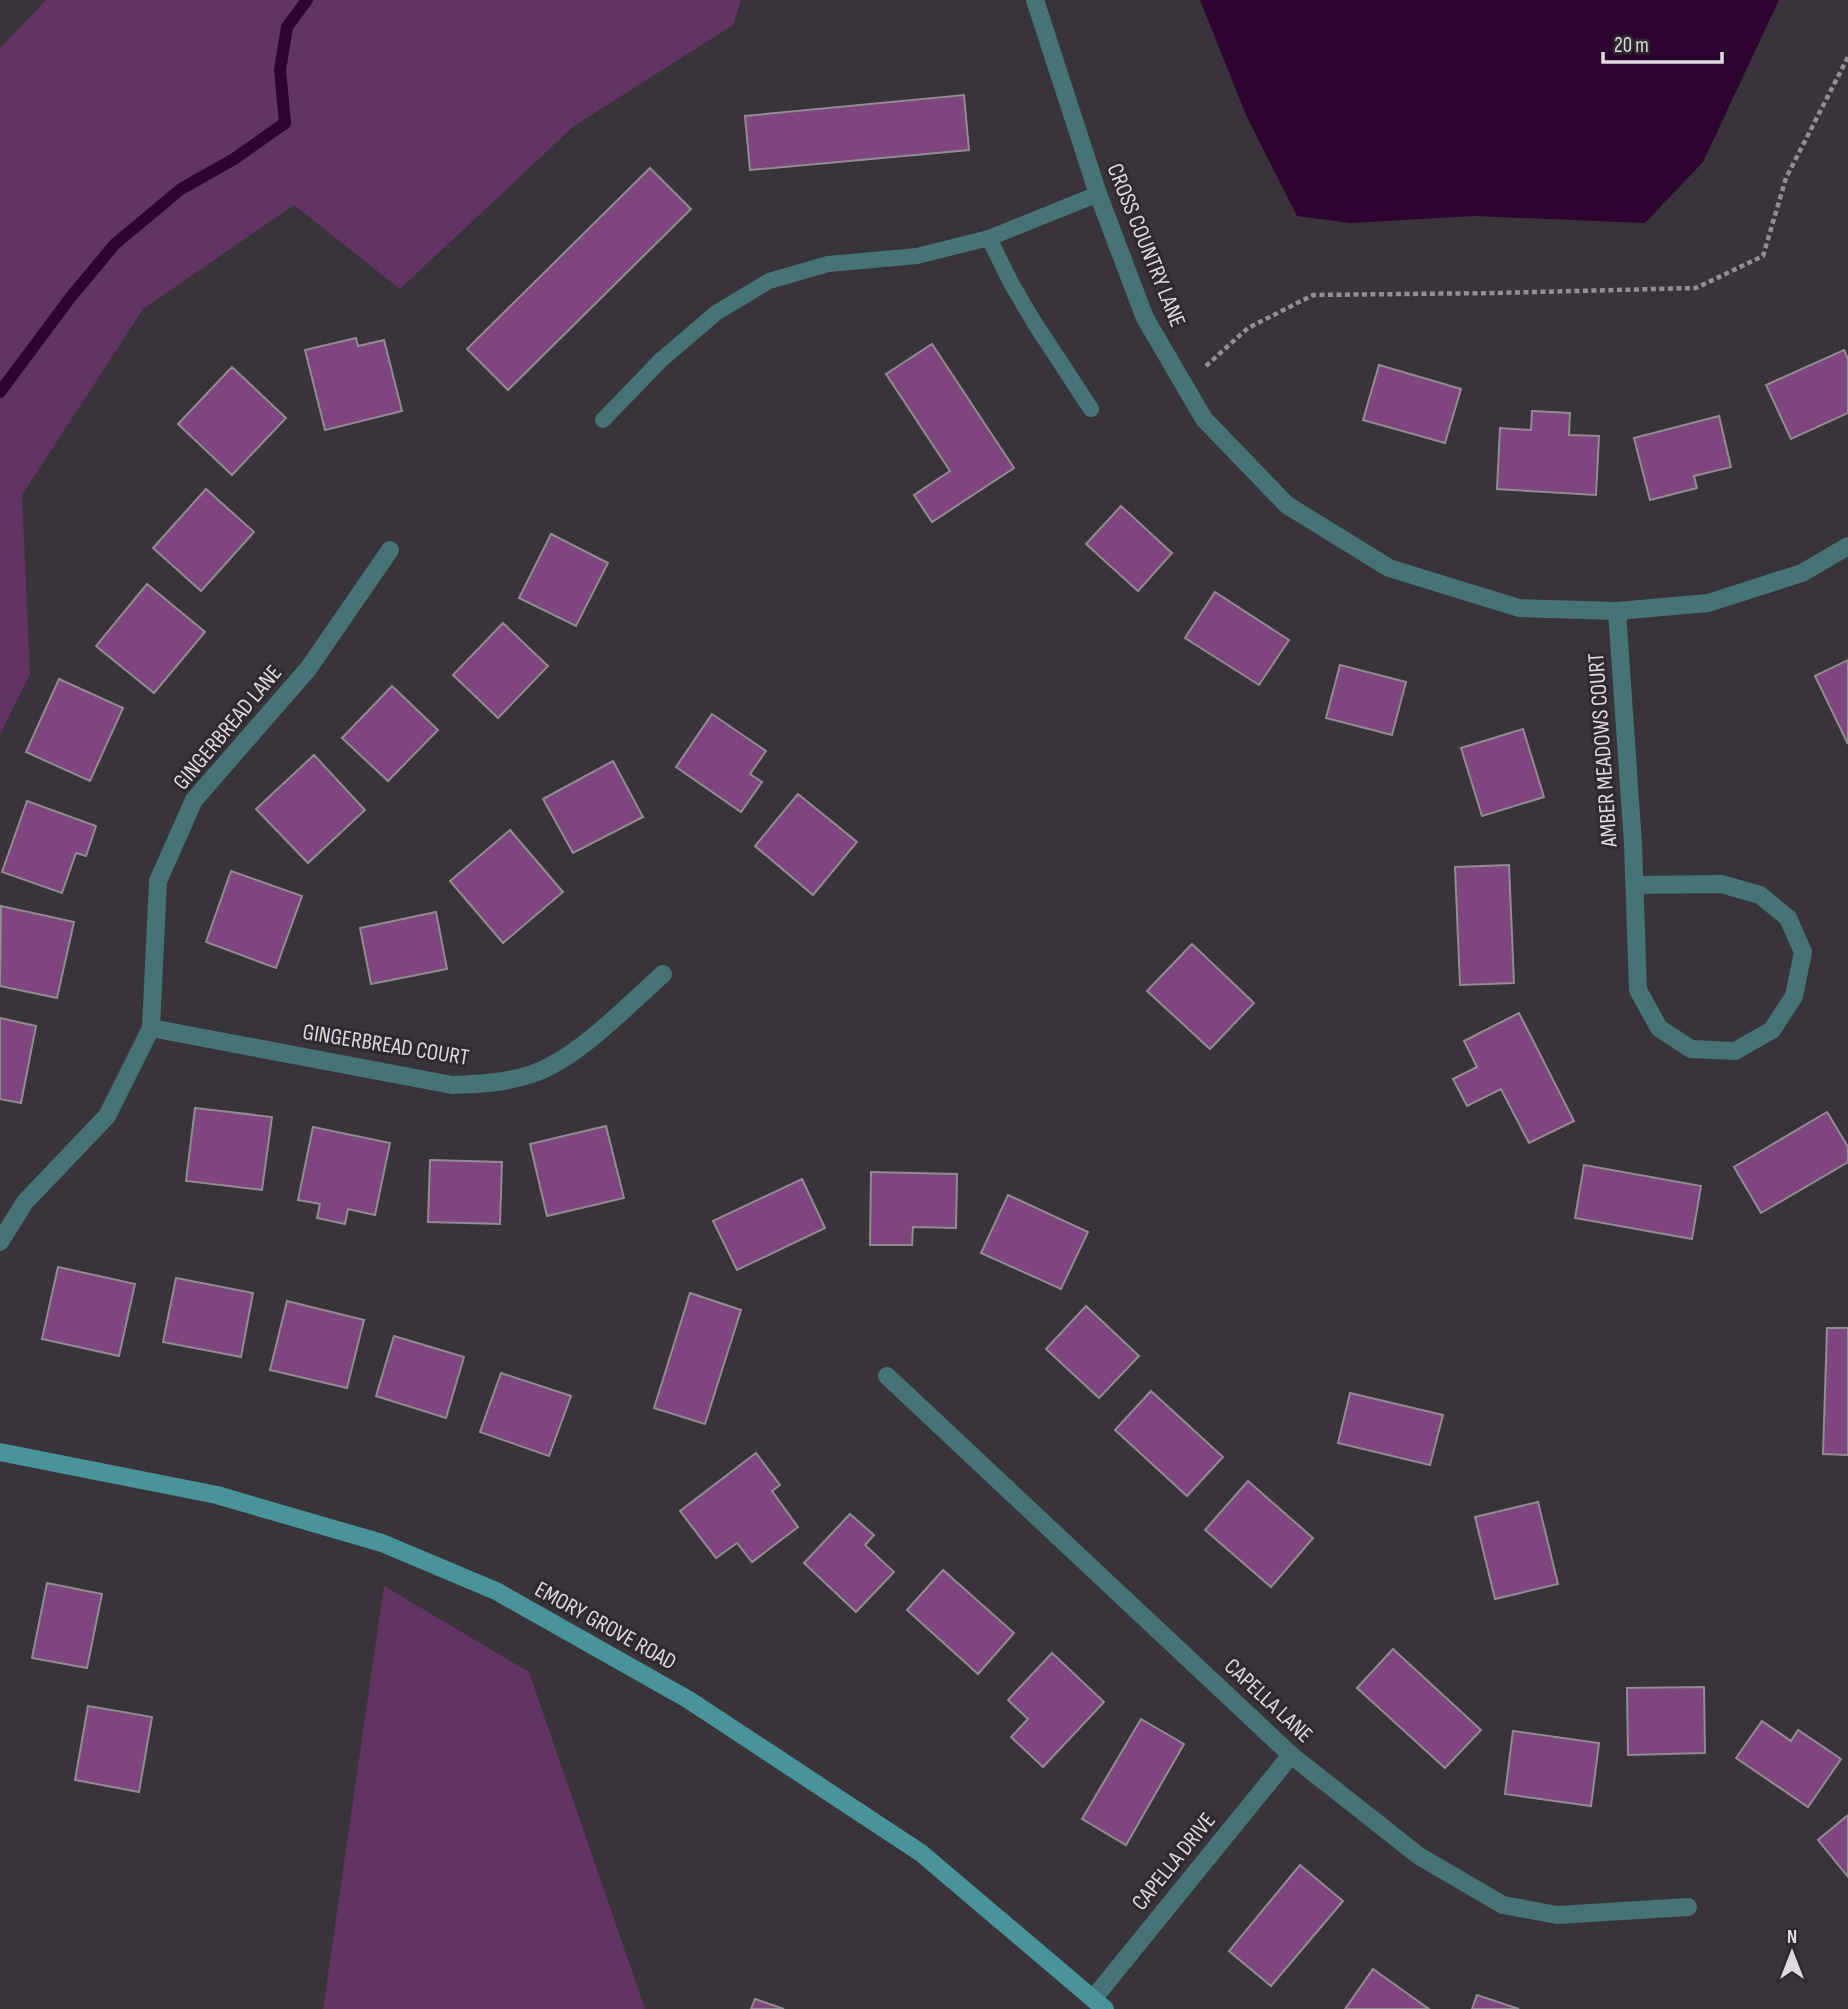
<svg xmlns="http://www.w3.org/2000/svg" width="1848" height="2009" font-family="'Sofia Sans Condensed',sans-serif">
  <style>
    .green { fill: #623463 }
    .water { fill: #2d042f }
    .lines { fill: none; stroke-linecap: round; stroke-linejoin: round }
    .stream { stroke: #2d042f; stroke-width: 12 }
    .building { fill: #7e457f; stroke: #918c91; stroke-width: 2 }
    .path { stroke: #928e92; stroke-width: 4.5; stroke-dasharray: 5 3.5; stroke-linecap: butt }
    .lane { stroke: #457376; stroke-width: 16 }
    .street { stroke: #457376; stroke-width: 18 }
    .secondary { stroke: #48949a; stroke-width: 18 }
    .labels { text-anchor: middle; stroke-width: 6; stroke-linejoin: round; paint-order: stroke }
    .street-label { font-size: 23px; fill: #dedbde; stroke: #2f2a2f }
  </style>
  <rect width="100%" height="100%" fill="#393439"/>
  <!-- green -->
  <g class="green">
    <path d="M46,0H741L733,25L574,126L400,289L294,205L143,309L22,495L30,674L0,735V48Z"/>
    <path d="M384,1586L529,1672L645,2009H323Z"/>
  </g>
  <!-- water -->
  <path class="water" d="M1200,0H1779L1703,162L1645,223L1474,216L1351,223L1297,216L1246,115Z"/>
  <g class="lines">
    <!-- stream -->
    <path class="stream" d="M0,392L70,298L115,244L181,189L234,159L285,123L280,70L287,27L307,0"/>
  </g>
  <!-- building -->
  <g class="building">
    <path d="M964,95L969,150L750,170L745,116Z"/>
    <path d="M650,168L691,209L508,390L467,349Z"/>
    <path d="M356,338L358,346L384,340L402,411L325,430L305,350Z"/>
    <path d="M932,344L1014,468L932,522L914,495L950,471L886,374Z"/>
    <path d="M1844,350L1848,359V413L1791,439L1766,385Z"/>
    <path d="M1379,365L1461,389L1445,443L1363,420Z"/>
    <path d="M232,367L286,418L232,475L178,424Z"/>
    <path d="M1532,411L1570,413L1569,435L1599,436L1596,495L1497,489L1500,428L1531,430Z"/>
    <path d="M1719,416L1731,467L1694,476L1697,488L1650,500L1634,438Z"/>
    <path d="M206,489L254,532L201,591L153,548Z"/>
    <path d="M1121,506L1172,553L1138,591L1086,544Z"/>
    <path d="M551,534L608,563L576,626L519,598Z"/>
    <path d="M147,584L205,632L154,693L96,646Z"/>
    <path d="M1215,592L1289,640L1259,685L1185,638Z"/>
    <path d="M503,623L548,666L498,718L453,675Z"/>
    <path d="M1848,660V744L1815,676Z"/>
    <path d="M1340,665L1406,682L1392,735L1326,718Z"/>
    <path d="M59,679L123,708L90,781L26,752Z"/>
    <path d="M392,686L438,730L388,781L342,738Z"/>
    <path d="M712,714L766,751L750,774L762,782L741,812L676,767Z"/>
    <path d="M1523,729L1544,797L1482,816L1461,748Z"/>
    <path d="M314,755L365,810L308,863L256,809Z"/>
    <path d="M613,761L643,817L573,853L543,799Z"/>
    <path d="M798,794L857,842L813,895L755,846Z"/>
    <path d="M27,801L96,826L86,856L76,853L62,893L2,872Z"/>
    <path d="M510,830L563,892L503,943L450,881Z"/>
    <path d="M1509,865L1514,983L1460,985L1455,867Z"/>
    <path d="M231,871L302,896L276,968L206,942Z"/>
    <path d="M1,906L74,922L57,998L0,986Z"/>
    <path d="M436,912L447,969L371,984L360,928Z"/>
    <path d="M1192,944L1254,1003L1210,1049L1147,991Z"/>
    <path d="M1519,1013L1574,1121L1529,1143L1501,1089L1467,1106L1453,1079L1477,1067L1464,1041Z"/>
    <path d="M0,1018L36,1026L21,1103L0,1099Z"/>
    <path d="M195,1108L272,1117L262,1190L186,1181Z"/>
    <path d="M1827,1112L1848,1147V1162L1761,1213L1734,1167Z"/>
    <path d="M606,1126L624,1198L547,1216L530,1144Z"/>
    <path d="M313,1127L390,1143L375,1215L348,1209L345,1224L317,1218L320,1204L298,1200Z"/>
    <path d="M430,1160L502,1162L500,1224L428,1222Z"/>
    <path d="M1584,1165L1701,1186L1692,1239L1575,1218Z"/>
    <path d="M871,1172L957,1174L956,1228L913,1227L912,1245H870Z"/>
    <path d="M802,1179L825,1228L737,1270L713,1221Z"/>
    <path d="M1008,1195L1088,1232L1061,1289L981,1253Z"/>
    <path d="M58,1267L135,1284L119,1356L42,1339Z"/>
    <path d="M176,1278L253,1293L241,1357L163,1342Z"/>
    <path d="M690,1293L741,1310L705,1424L654,1408Z"/>
    <path d="M287,1301L364,1320L347,1388L270,1370Z"/>
    <path d="M1086,1306L1139,1356L1099,1398L1046,1349Z"/>
    <path d="M1827,1328H1848V1455L1823,1454Z"/>
    <path d="M394,1336L464,1357L446,1418L376,1396Z"/>
    <path d="M501,1373L571,1396L549,1456L480,1432Z"/>
    <path d="M1151,1391L1223,1457L1187,1496L1115,1430Z"/>
    <path d="M1350,1393L1443,1415L1430,1465L1338,1443Z"/>
    <path d="M756,1453L780,1485L772,1491L798,1527L752,1562L737,1543L716,1558L680,1511Z"/>
    <path d="M1248,1481L1313,1538L1271,1587L1205,1530Z"/>
    <path d="M1538,1502L1558,1584L1495,1599L1475,1517Z"/>
    <path d="M850,1514L874,1535L865,1545L894,1572L856,1612L804,1563Z"/>
    <path d="M943,1570L1014,1633L978,1674L907,1610Z"/>
    <path d="M47,1583L102,1594L87,1668L32,1658Z"/>
    <path d="M1393,1649L1481,1730L1445,1768L1357,1688Z"/>
    <path d="M1052,1653L1104,1702L1043,1767L1011,1737L1028,1719L1008,1700Z"/>
    <path d="M1704,1687L1705,1753L1628,1755L1627,1688Z"/>
    <path d="M88,1706L152,1717L139,1792L75,1780Z"/>
    <path d="M1141,1719L1184,1744L1126,1845L1082,1819Z"/>
    <path d="M1762,1721L1791,1741L1798,1730L1841,1759L1808,1807L1736,1758Z"/>
    <path d="M1513,1731L1599,1743L1591,1806L1505,1794Z"/>
    <path d="M1848,1815V1877L1818,1840Z"/>
    <path d="M1300,1865L1343,1901L1271,1986L1229,1951Z"/>
    <path d="M1373,1969L1429,2009H1345Z"/>
    <path d="M1477,1995L1519,2009H1472Z"/>
    <path d="M755,1999L784,2009H751Z"/>
  </g>
  <g class="lines">
    <!-- path -->
    <path class="path" d="M1206,366L1248,328L1313,295L1495,293L1696,288L1763,256L1786,178L1848,57"/>
    <!-- lane -->
    <g class="lane">
      <path d="M989,238L1011,283L1034,322L1091,409"/>
      <path d="M603,420L661,360L716,313L769,281L828,264L917,256L989,238L1098,194"/>
    </g>
    <!-- street -->
    <g class="street">
      <path d="M1035,0L1098,194L1145,318L1204,419L1287,505L1389,568L1519,608L1617,611L1708,603L1802,573L1848,546"/>
      <path d="M1617,611L1633,844L1638,990L1659,1028L1691,1049L1735,1051L1772,1030L1794,996L1803,952L1788,918L1760,895L1721,884L1634,885"/>
      <path d="M151,1028L452,1085C479,1084 505,1083 532,1074C577,1059 627,1006 663,974"/>
      <path d="M0,1242L25,1202L107,1116L151,1028L158,881L194,800L308,669L390,550"/>
      <path d="M887,1376L1291,1755L1419,1856L1503,1905L1557,1915L1688,1907"/>
      <path d="M1093,1999L1291,1755"/>
    </g>
    <!-- secondary -->
    <path class="secondary" d="M0,1452L217,1495L382,1543L496,1591L689,1700L921,1853L1105,2009"/>
  </g>
  <g class="labels">
    <!-- street labels -->
    <g class="street-label">
      <text transform="translate(1147 245) rotate(68)" y="8">CROSS COUNTRY LANE</text>
      <text transform="translate(227 727) rotate(-50)" y="8">GINGERBREAD LANE</text>
      <text transform="translate(1602 750) rotate(-94)" y="8">AMBER MEADOWS COURT</text>
      <text transform="translate(386 1044) rotate(9)" y="8">GINGERBREAD COURT</text>
      <text transform="translate(606 1625) rotate(29)" y="8">EMORY GROVE ROAD</text>
      <text transform="translate(1269 1700) rotate(43)" y="8">CAPELLA LANE</text>
      <text transform="translate(1173 1861) rotate(-51)" y="8">CAPELLA DRIVE</text>
    </g>
  </g>
  <!-- north arrow -->
  <g transform="translate(1792 1953)" stroke="#2f2a2f" stroke-width="5" paint-order="stroke">
  <path d="M0-5L12 26L0 18L-12 26Z" fill="#dedbde"/>
  <text y="-10" font-size="19" font-weight="bold" text-anchor="middle" fill="#dedbde">N</text>
  </g>
  <!-- scale -->
  <path d="M1603 52v10h119v-10" fill="none" stroke="#dedbde" stroke-width="3.5"/>
  <text x="1614" y="52" font-size="21" fill="#dedbde" stroke="#2f2a2f" stroke-width="5" paint-order="stroke">20 m</text>
</svg>
